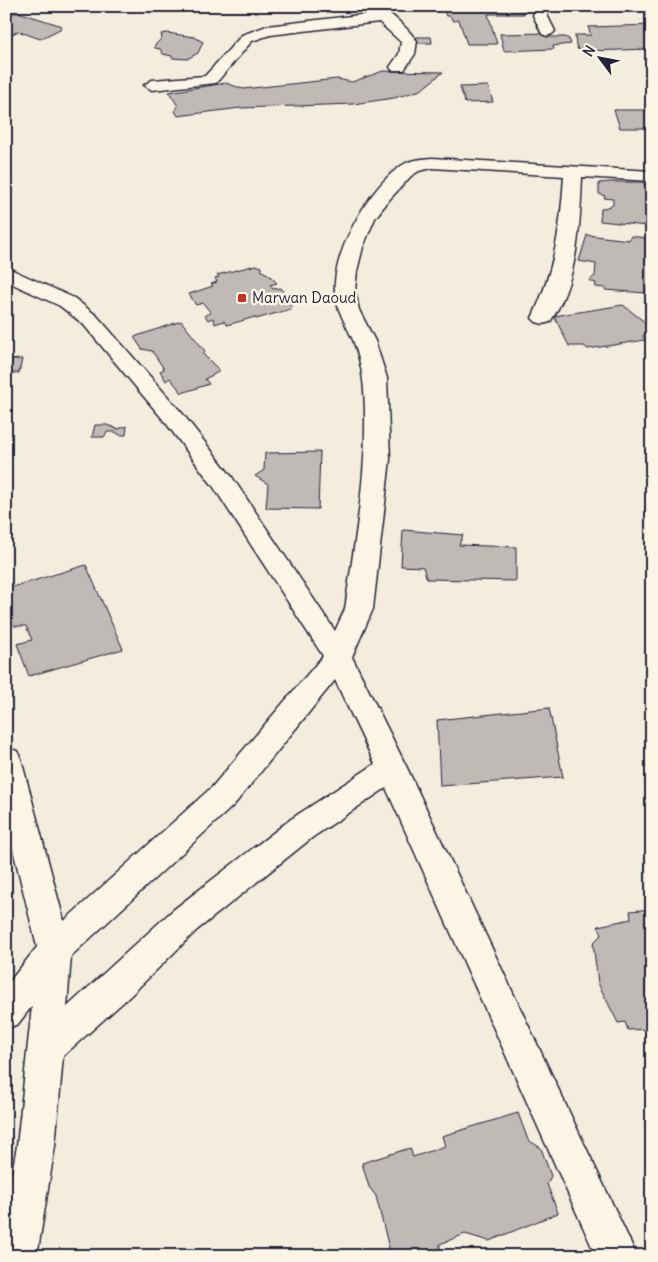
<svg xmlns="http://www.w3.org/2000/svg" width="658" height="1262" font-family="Delius,sans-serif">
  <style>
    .building { fill: #bfbab6; stroke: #22223b }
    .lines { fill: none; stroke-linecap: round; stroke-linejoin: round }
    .street-casing { stroke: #22223b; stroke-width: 3 }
    .street { fill: #fcf5e5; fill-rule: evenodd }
    .poi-dot { fill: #c8321e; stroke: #fcf5e5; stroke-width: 2 }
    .labels { text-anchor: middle; stroke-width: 5; stroke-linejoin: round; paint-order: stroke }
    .far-poi-label { font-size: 15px; fill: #22223b; stroke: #fcf5e5; text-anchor: start }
  </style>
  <rect width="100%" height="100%" fill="#f3edde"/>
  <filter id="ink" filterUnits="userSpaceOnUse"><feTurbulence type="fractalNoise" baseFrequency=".02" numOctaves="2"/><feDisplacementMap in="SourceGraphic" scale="10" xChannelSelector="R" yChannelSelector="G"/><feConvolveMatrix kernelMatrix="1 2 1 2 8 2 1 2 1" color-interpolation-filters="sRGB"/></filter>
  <g filter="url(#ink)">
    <!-- building -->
    <g class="building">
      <path d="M442,6H521L524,14H488L497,44H467L459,20L453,21L450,16H446Z"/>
      <path d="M18,12L62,26L60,29L40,39L18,31L6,38V17Z"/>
      <path d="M652,25V49L587,51L578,50L576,45L575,35H591L588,27Z"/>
      <path d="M167,33L194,37L203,42L198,53L187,59L172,58V56L163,54L160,49L155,48L154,46L162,38L161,34Z"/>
      <path d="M549,33V37H565L569,39L571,44L553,46L554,49L504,51L500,34Z"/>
      <path d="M416,37H431L432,43H416Z"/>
      <path d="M383,71L443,72L421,90L394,98L353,104L240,108L178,116L175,111L178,106L169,92L226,83L243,89L337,79L352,82Z"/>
      <path d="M488,86L493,102L465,103L460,87Z"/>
      <path d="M614,110H652V128H620Z"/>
      <path d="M609,182H643L645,186H652V224L649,223L647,226L600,221L601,209L613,205V199L604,198L605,196L599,194V183Z"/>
      <path d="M587,235L629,240L631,236L652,239V286H648L646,293L605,290V288L595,287L596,283L589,281L595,276L596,264L579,261Z"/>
      <path d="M256,265L262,267V271L268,274L277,283L270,285L273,289L281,288L286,296L285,302L292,306L291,309L256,319L255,317L227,325L224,321L215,324L213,318L208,320L205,315L211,313L203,303L196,305L189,294L213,286L211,284L217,282L215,278L219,277L217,275Z"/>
      <path d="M623,305L646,323L647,331L643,336L645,340L588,349L584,346H569L554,316Z"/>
      <path d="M181,321L205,351L203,354L220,371L205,379L209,384L182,393L170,378L166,381L160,371L164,369L152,351L142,349L134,337Z"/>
      <path d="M22,359L19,373H6V360Z"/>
      <path d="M95,425H107L118,429L127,426L126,435H120L115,432H107L104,437H92Z"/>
      <path d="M320,452L318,509L266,508L268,484L255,476L264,470L265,453Z"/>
      <path d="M403,530L463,535L459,545L516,547V581L427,579L423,567L401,566Z"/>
      <path d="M86,565L123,649L29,676L17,644L32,640L26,626H14L6,600V589Z"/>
      <path d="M549,708L563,777L440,786L437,720Z"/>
      <path d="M652,909V1029L628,1030L625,1022L618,1023L598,983L593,943L602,934L598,926L631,919L630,911Z"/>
      <path d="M518,1113L528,1140L541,1148L551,1176L547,1184L558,1213L489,1241L465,1234L440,1244V1255L436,1256H391L376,1196L369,1187L362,1163L410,1148L413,1157L445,1146L442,1136Z"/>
    </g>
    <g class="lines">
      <!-- street casing -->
      <g class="street-casing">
        <g id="street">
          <path d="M359,6C364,6 371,5 376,6C388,9 409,30 417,41L415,54L404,70H392L390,67L399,54L401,42L379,22L270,35L252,41L216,83L152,90L144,85L152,80L205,76L242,35L267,26L368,14Z"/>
          <path d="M537,6H553L547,15L555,31L552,34L547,36L542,34L533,15Z"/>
          <path d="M432,158L652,171V181L582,177C580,225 578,282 550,322L543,324L536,322L532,318C554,272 561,227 564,176L432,168L419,171L411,176L389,200L375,218L363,247L357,271L355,290L359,310L375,341L387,378L390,459L373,609L352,657L407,768L637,1256H596L386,788L313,837L197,930L129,997L63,1056L55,1146L37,1256H6V1205L17,1146L32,1006L18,1024L6,1029V986L37,947L6,821V748L17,751L21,759L64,921L212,787L323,656L213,486L166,423L83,324L60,306L6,281V267L74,298L97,316L182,413L232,477L335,631L345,609C354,545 366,482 365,418C365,390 363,366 353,340C346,324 336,309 335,291C332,252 372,181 406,163C414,159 424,159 432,158ZM335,680L375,764L291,819L173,910L67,1007L71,956L234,805Z"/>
        </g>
      </g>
      <!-- street -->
      <use href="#street" class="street"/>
    </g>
  </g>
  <!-- markers -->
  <rect class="poi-dot" x="237" y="293" width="10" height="10" rx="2.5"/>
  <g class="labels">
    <!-- far-poi labels -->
    <g class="far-poi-label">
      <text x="252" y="303">Marwan Daoud</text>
    </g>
  </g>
  <!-- margin -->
  <rect width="658" height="1262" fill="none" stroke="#fcf5e5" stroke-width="25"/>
  <rect x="12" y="12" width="633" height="1237" fill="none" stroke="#22223b" stroke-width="2" filter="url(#ink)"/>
  <!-- north arrow -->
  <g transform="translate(600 58) rotate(302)" stroke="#fcf5e5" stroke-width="4" paint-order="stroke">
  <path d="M0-4L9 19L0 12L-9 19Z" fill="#22223b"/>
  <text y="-8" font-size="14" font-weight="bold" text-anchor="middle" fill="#22223b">N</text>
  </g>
</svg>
